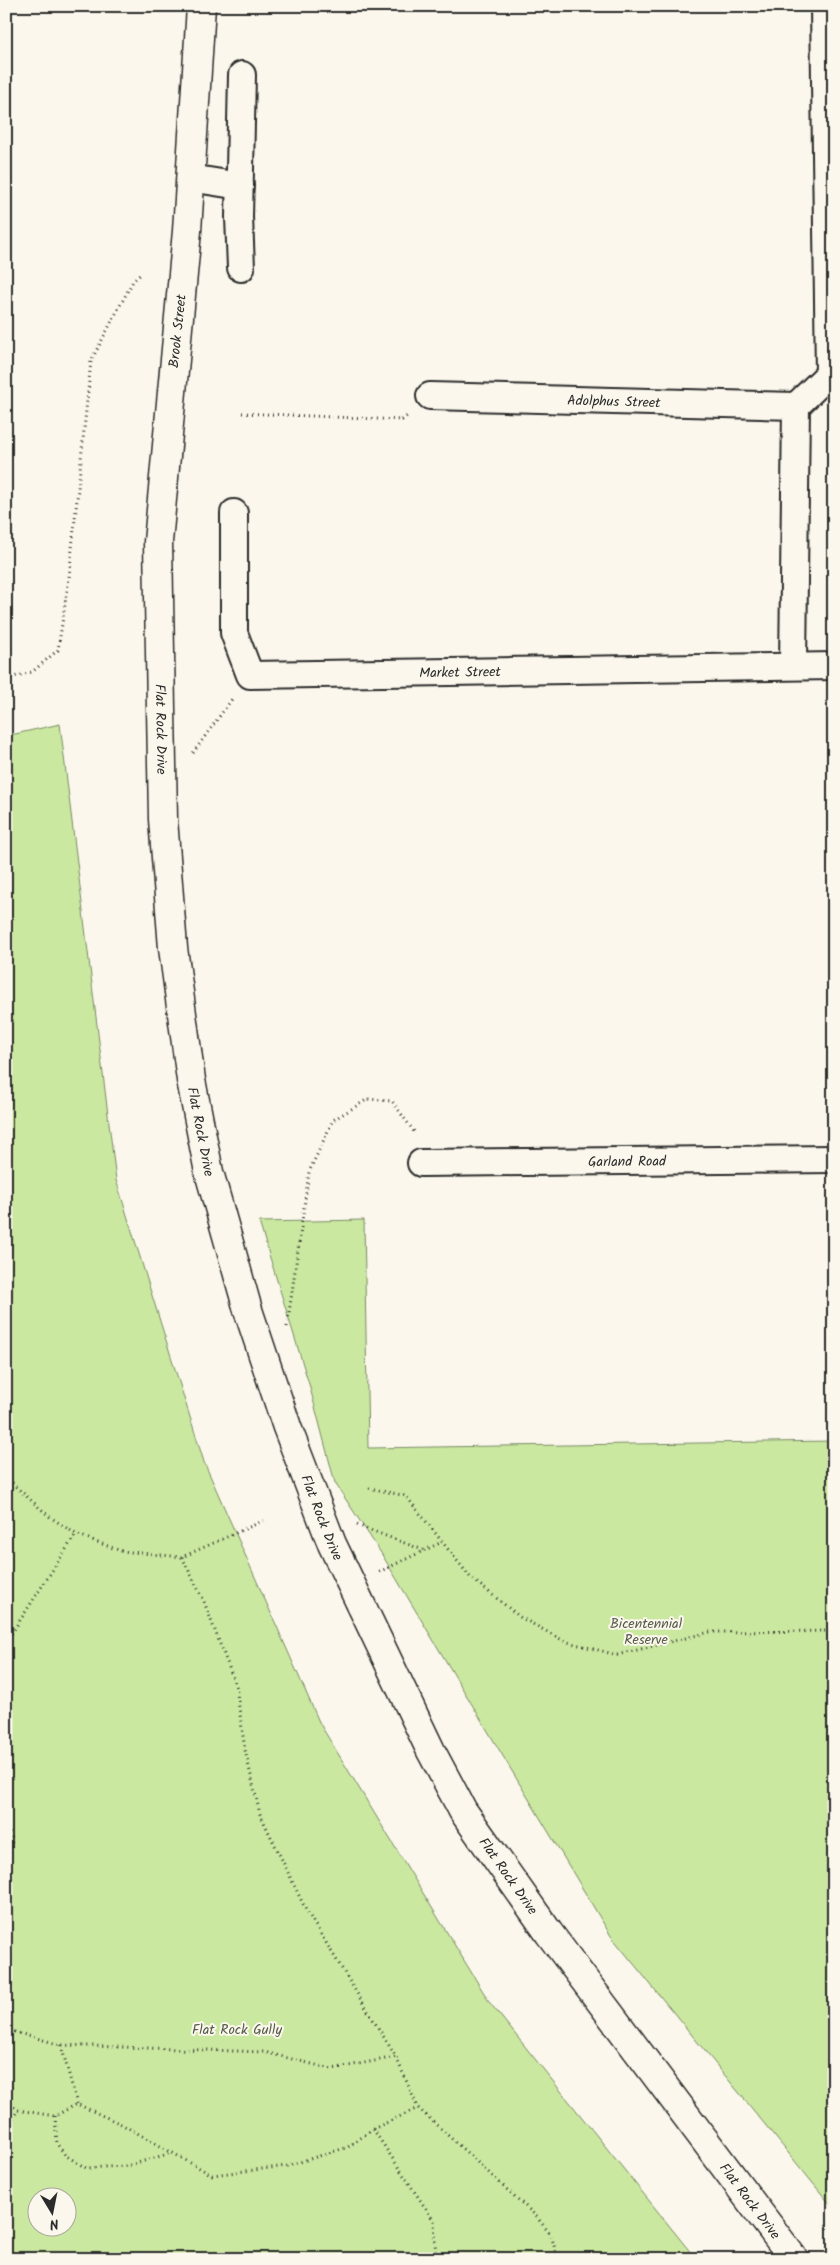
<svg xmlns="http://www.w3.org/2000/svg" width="840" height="2265" font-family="Kalam,sans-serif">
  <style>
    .green { fill: #cae8a0; stroke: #7a8a66; fill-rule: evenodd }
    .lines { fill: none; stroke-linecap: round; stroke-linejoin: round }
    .minor-casing { stroke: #2b2b2b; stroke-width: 30 }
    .secondary-casing { stroke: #2b2b2b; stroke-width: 31 }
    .path { stroke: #2b2b2b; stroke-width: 3; stroke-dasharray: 1 4; stroke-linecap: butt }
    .minor { stroke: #fbf7ec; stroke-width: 26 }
    .secondary { stroke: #fbf7ec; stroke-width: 28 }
    .labels { text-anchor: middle; stroke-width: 4; stroke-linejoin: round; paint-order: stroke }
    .street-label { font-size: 14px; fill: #2b2b2b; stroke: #fbf7ec }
    .park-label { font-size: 14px; fill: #535a48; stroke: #fbf7ec }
  </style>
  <rect width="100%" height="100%" fill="#fbf7ec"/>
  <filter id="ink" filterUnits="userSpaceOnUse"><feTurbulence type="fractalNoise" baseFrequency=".02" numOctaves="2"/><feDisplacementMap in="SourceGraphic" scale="10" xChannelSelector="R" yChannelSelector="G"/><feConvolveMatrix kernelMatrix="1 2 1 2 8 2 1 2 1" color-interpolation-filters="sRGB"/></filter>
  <g filter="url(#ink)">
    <!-- green -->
    <g class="green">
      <path d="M60,724L116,1180L204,1462L320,1724L490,2003L696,2259H6V736ZM38,2198H68V2228H38Z"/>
      <path d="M364,1220L368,1448L834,1441V2209L611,1936L381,1553L335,1483L309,1384L259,1222Z"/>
    </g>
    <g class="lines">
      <!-- minor casing -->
      <g class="minor-casing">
        <g id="minor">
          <path d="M190,178L240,186"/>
          <path d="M241,268L239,217L242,75"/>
          <path id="s1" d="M430,396L796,406L829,374L824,6"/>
          <path id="s2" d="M234,513V633L250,675L834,666"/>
          <path d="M793,666L796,406"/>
          <path id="s3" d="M421,1163L834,1159"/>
        </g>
      </g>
      <!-- secondary casing -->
      <g class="secondary-casing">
        <g id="secondary">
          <path id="s4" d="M201,6L187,231L158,542L163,819L173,948L191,1080L209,1172L248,1310L287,1427L332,1544L431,1751L463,1811L549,1933L794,2259"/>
        </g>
      </g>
      <!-- path -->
      <g class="path">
        <path d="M242,413L402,420L407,416"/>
        <path d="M6,679L32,672L58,650L69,578L91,361L133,281L142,273"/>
        <path d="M193,753L232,699"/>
        <path d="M6,1203L9,1208L6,1239"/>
        <path d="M287,1327L309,1172L333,1120L368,1099L392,1101L415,1133"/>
        <path d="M6,1475L15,1486L50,1517L76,1534L121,1551L182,1557L265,1520"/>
        <path d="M369,1488L406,1496L470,1577L520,1617L564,1641L617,1655L710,1632L834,1631"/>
        <path d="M357,1525L423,1550"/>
        <path d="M182,1557L203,1599L236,1686L245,1750L260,1814L306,1910L396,2057L418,2108L536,2216L551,2235L557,2256L562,2259"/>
        <path d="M379,1572L442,1542"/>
        <path d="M6,1642L76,1534"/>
        <path d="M6,1823L12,1839L6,1887"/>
        <path d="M6,2002L8,2031"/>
        <path d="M6,2033L8,2030L61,2045L264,2052L332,2069L396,2057"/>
        <path d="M61,2045L77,2104"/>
        <path d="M6,2101L18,2110L55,2116L77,2104L121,2124L212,2175L287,2166L348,2147L373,2129L418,2108"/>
        <path d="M55,2116L57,2144L65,2155L86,2168L127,2166L171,2153"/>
        <path d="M6,2123L9,2124L18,2110"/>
        <path d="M373,2129L434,2221L436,2259"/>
      </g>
      <!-- minor -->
      <use href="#minor" class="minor"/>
      <!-- secondary -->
      <use href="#secondary" class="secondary"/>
    </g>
  </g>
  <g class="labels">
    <!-- street labels -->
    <g class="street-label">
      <text transform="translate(177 331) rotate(-84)" y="5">Brook Street</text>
      <text dy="5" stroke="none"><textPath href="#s1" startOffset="184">Adolphus Street</textPath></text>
      <text dy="5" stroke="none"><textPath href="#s2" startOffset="375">Market Street</textPath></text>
      <text dy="5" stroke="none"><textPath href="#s4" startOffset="725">Flat Rock Drive</textPath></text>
      <text dy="5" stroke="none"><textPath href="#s4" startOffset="1130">Flat Rock Drive</textPath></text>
      <text dy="5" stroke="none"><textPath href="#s3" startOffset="206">Garland Road</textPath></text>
      <text dy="5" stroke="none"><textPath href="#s4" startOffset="1535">Flat Rock Drive</textPath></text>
      <text dy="5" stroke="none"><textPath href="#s4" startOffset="1940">Flat Rock Drive</textPath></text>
      <text dy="5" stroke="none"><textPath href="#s4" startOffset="2345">Flat Rock Drive</textPath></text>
    </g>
    <!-- park labels -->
    <g class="park-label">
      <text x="646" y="1628">Bicentennial<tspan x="646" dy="16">Reserve</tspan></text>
      <text x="237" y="2034">Flat Rock Gully</text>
    </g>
  </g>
  <!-- margin -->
  <rect width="840" height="2265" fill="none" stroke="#fbf7ec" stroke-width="25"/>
  <rect x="12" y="12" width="815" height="2240" fill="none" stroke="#2b2b2b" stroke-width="2" filter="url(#ink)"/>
  <!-- north arrow -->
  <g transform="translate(52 2212) rotate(170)"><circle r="24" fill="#fbf7ec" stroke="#a8a59f"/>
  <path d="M0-4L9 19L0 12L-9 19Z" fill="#2b2b2b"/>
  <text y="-8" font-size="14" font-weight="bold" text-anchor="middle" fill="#2b2b2b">N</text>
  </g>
</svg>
